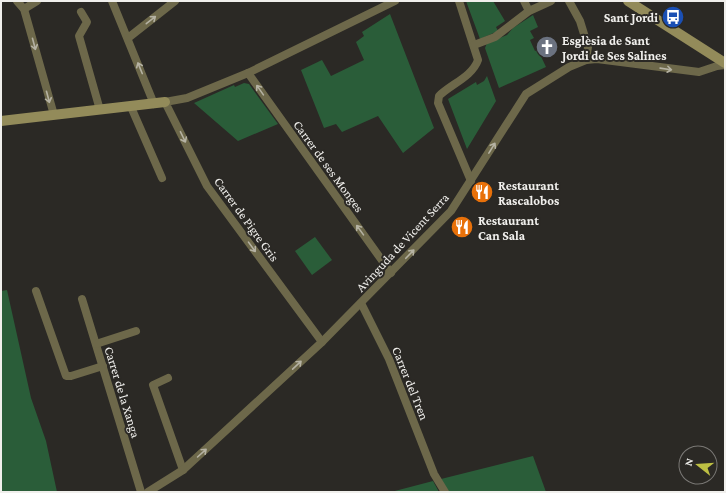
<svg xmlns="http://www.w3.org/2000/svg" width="726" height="493" font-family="'Crimson Pro',serif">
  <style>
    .green { fill: #2a5d39 }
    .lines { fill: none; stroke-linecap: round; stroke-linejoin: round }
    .street { stroke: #6d684a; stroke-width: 8 }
    .secondary { stroke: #938b5a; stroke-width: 10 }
    .oneway { stroke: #b5b2a3 }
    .labels { text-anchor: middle; stroke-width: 4; stroke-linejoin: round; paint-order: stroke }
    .poi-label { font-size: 13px; font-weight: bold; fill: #f0efec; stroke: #2b2925; text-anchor: start }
    .street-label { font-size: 13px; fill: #f0efec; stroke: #2b2925 }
  </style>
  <rect width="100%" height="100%" fill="#2b2925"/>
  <!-- green -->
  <g class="green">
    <path d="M466,1H493L505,21L496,27L498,31L480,39Z"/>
    <path d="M390,14L434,128L403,153L378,116L342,132L336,124L324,128L301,70L322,60L331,76L364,60L356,42L364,36L362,32Z"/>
    <path d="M533,15L538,27L530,31L534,38L530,40L535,51L538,50L546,67L499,88L486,51L485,48L487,43L507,35L513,28Z"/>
    <path d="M487,76L496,101L467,149L448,99L476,82L477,85L484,81Z"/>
    <path d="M244,83L249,84L278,124L238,141L194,103L234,85L235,87Z"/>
    <path d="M315,237L332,260L312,275L295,251Z"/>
    <path d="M7,290L31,398L46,441L57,492H1V291Z"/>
    <path d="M533,456L546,492H448L441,479Z"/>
    <path d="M433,481L439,492H391Z"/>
  </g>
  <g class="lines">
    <!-- street -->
    <g class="street">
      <path d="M17,1L24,9L54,115"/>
      <path d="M112,1L154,104"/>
      <path d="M459,1L478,60C472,77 451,84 439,96L438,103L471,181"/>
      <path d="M524,1L529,11"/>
      <path d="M569,1L580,21L588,47L586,60"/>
      <path d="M24,9L37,1"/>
      <path d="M81,12L87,22L79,36L100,110"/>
      <path d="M128,38L175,1"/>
      <path d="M474,45L495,37L529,11L551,1"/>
      <path d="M248,73L391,273"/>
      <path d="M131,107L162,178"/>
      <path d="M36,291L66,376H71L103,366"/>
      <path d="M82,299L141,492"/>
      <path d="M361,303L389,359L434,474L445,492"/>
      <path d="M322,342L207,186L165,102L187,98L248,73L395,1"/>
      <path d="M96,344L136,331"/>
      <path d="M168,378L153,385L183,470"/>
      <path d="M148,492L183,470L322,342L451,211L526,94L569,67L586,60L597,59L699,72L717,66L725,65"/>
    </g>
    <!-- secondary -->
    <g class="secondary">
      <path d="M628,1L725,63"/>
      <path d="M1,121L165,102"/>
    </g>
  </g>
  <!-- one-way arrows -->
  <defs><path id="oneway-shaft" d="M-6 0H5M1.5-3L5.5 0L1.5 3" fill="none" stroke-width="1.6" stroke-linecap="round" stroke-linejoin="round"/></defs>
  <g class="oneway">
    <use href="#oneway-shaft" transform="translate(151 20) rotate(-38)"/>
    <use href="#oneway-shaft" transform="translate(34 44) rotate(75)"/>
    <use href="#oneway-shaft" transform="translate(140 68) rotate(-112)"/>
    <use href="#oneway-shaft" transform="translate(666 69) rotate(8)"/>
    <use href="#oneway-shaft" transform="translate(260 90) rotate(-125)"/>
    <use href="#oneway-shaft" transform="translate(48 97) rotate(75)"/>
    <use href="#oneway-shaft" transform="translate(183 137) rotate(64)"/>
    <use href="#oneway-shaft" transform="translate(492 148) rotate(-58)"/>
    <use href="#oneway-shaft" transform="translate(360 230) rotate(-126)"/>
    <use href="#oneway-shaft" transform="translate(252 247) rotate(54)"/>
    <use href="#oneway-shaft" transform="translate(410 254) rotate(-46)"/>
    <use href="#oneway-shaft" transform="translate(297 365) rotate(-43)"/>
    <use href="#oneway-shaft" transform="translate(202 453) rotate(-42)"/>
  </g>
  <!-- icons -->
  <defs>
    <g id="bus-disc" transform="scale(1.15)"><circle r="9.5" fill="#1a4fb4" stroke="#2b2925"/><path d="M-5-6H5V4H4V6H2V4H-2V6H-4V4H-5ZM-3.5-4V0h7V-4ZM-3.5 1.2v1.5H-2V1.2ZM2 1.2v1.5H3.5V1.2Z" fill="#fff"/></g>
    <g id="church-disc" transform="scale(1.15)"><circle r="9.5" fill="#6b7280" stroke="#2b2925"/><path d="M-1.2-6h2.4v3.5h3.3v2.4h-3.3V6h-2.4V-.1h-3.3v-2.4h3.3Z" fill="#fff"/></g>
    <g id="restaurant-disc" transform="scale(1.15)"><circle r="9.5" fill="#e8710a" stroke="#2b2925"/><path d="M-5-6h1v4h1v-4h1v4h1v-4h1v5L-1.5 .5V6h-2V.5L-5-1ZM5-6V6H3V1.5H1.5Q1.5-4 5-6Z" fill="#fff"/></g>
  </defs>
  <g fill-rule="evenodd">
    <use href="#bus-disc" x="673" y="17"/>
    <use href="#church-disc" x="547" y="47"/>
    <use href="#restaurant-disc" x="482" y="192"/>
    <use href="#restaurant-disc" x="462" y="227"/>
  </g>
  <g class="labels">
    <!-- poi labels -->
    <g class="poi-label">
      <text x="658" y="22" text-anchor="end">Sant Jordi</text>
      <text x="562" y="45">Esglèsia de Sant<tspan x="562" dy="15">Jordi de Ses Salines</tspan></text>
      <text x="498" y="190">Restaurant<tspan x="498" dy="15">Rascalobos</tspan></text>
      <text x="478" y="225">Restaurant<tspan x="478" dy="15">Can Sala</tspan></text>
    </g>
    <!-- street labels -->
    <g class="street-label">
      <text transform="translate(329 166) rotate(54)" y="5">Carrer de ses Monges</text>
      <text transform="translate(247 219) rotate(54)" y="5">Carrer de Pigre Gris</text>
      <text transform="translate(402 242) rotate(-47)" y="5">Avinguda de Vicent Serra</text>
      <text transform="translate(411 383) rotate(68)" y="5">Carrer del Tren</text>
      <text transform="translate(123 392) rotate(73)" y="5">Carrer de la Xanga</text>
    </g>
  </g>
  <!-- border -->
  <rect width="726" height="493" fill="none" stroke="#f0efec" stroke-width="4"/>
  <!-- north arrow -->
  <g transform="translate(698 465) rotate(287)"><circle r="19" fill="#2b2925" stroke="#7a7875"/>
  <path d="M0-3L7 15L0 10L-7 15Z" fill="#bdbf43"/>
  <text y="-6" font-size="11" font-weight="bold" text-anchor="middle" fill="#f0efec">N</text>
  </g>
</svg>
